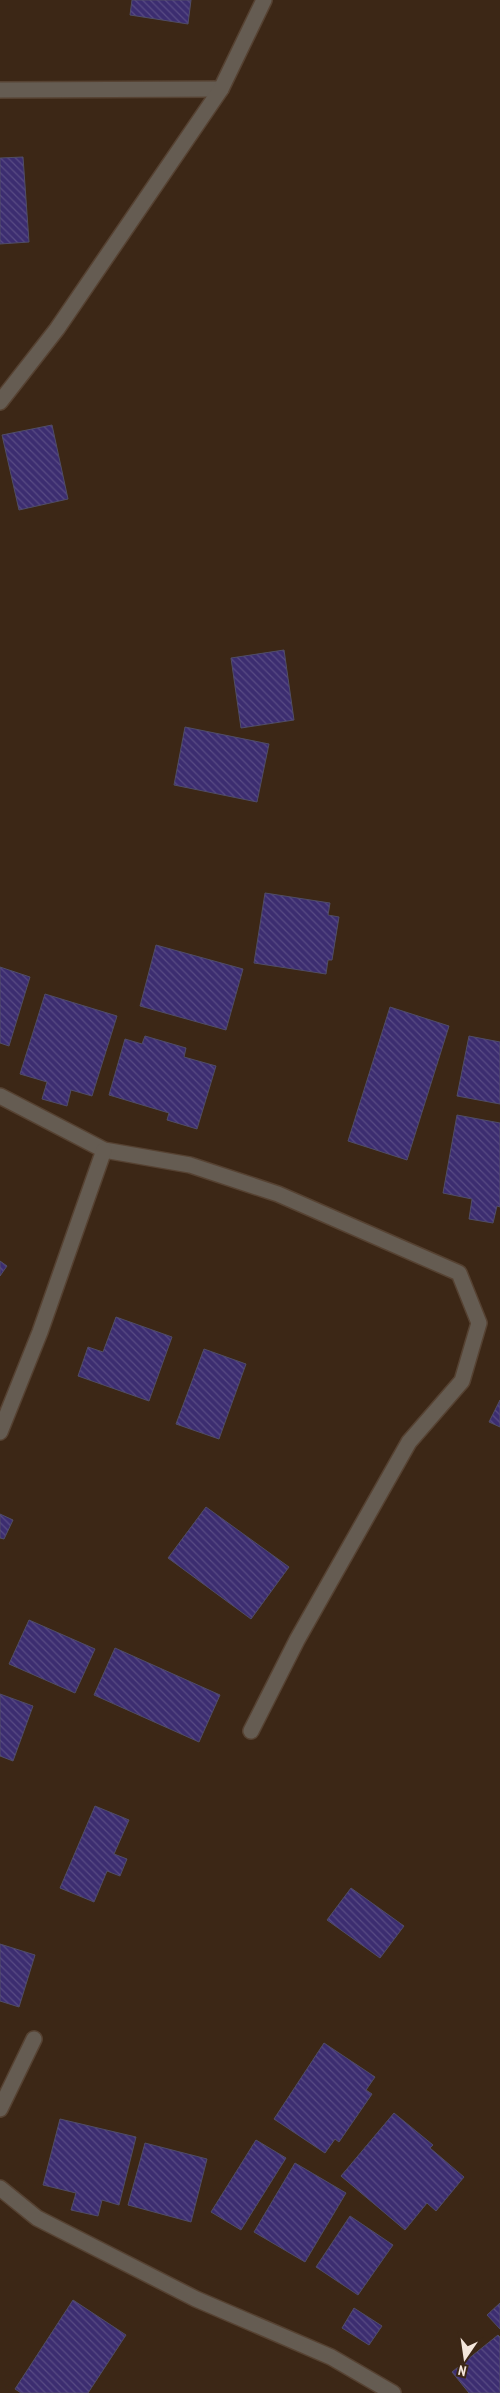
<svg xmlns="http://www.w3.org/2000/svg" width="500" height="2393" font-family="'PT Sans Narrow',sans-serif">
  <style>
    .building { fill: url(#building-back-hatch); stroke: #504d66 }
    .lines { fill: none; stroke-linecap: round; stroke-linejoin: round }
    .minor-casing { stroke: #564232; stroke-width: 18 }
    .minor { stroke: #655c52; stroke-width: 15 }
  </style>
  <defs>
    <pattern id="building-back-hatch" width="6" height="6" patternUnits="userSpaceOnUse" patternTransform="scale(1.25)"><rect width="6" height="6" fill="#3c2d70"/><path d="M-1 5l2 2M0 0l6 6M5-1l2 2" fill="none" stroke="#594b84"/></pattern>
  </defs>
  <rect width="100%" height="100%" fill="#3c2716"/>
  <!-- building -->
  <g class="building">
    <path d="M132,0H191L188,24L130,15Z"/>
    <path d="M23,157L29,242L0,244V158Z"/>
    <path d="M52,425L68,499L19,510L2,435Z"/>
    <path d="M284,650L294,720L241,728L231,658Z"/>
    <path d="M185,727L269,744L257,802L174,785Z"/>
    <path d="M265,893L330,903L328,915L339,917L332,960H328L326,974L254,963Z"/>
    <path d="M156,945L243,969L226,1030L140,1006Z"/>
    <path d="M0,967L30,977L9,1046L0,1043Z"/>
    <path d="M45,994L117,1016L92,1096L71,1090L67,1106L42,1099L47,1082L20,1074Z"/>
    <path d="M390,1007L449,1026L407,1160L348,1141Z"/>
    <path d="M145,1036L186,1048L184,1057L216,1066L197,1129L167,1120L169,1113L109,1095L125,1039L142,1044Z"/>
    <path d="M469,1036L500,1042V1104L457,1096Z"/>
    <path d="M457,1115L500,1123V1207L497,1206L493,1223L469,1219L472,1199L443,1193Z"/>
    <path d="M0,1261L7,1266L0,1276Z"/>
    <path d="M116,1317L172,1337L149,1401L78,1376L88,1347L103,1352Z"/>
    <path d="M204,1349L246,1364L219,1439L176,1424Z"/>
    <path d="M500,1400V1427L489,1422Z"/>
    <path d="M206,1507L289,1567L251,1619L168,1558Z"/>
    <path d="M0,1514L13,1520L4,1539L0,1538Z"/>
    <path d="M29,1620L95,1649L75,1693L9,1664Z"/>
    <path d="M115,1648L220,1695L199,1742L94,1695Z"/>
    <path d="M0,1694L33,1706L13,1761L0,1756Z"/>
    <path d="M95,1806L129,1820L114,1854L127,1859L120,1876L107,1871L94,1902L60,1888Z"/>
    <path d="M351,1888L404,1926L380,1958L327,1920Z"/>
    <path d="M0,1944L35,1955L19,2007L0,2001Z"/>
    <path d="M324,2043L375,2077L366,2090L372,2094L339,2142L335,2139L325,2153L274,2119Z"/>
    <path d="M394,2113L433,2145L430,2148L464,2177L436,2211L427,2203L405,2230L341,2176Z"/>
    <path d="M60,2119L136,2137L119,2205L102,2200L98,2216L71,2210L76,2193L43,2185Z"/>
    <path d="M256,2140L286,2158L241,2230L211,2212Z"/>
    <path d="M145,2143L207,2159L191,2222L128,2205Z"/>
    <path d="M295,2163L346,2193L305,2262L254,2232Z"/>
    <path d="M350,2216L393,2245L358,2295L316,2267Z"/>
    <path d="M73,2300L126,2335L88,2393H21L15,2389Z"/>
    <path d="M500,2303V2329L487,2315Z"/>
    <path d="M354,2308L382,2326L369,2345L342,2328Z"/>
    <path d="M498,2335L500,2337V2393H469L452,2372Z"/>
  </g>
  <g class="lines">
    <!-- minor casing -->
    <g class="minor-casing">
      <g id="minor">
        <path d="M0,90L221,89"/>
        <path d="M0,402L57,329L221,89L264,0"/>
        <path d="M0,1096L104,1150L190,1165L278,1194L459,1273L479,1323L462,1381L409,1442L297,1640L251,1731"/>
        <path d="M0,1432L40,1332L104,1150"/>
        <path d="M0,2109L34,2039"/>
        <path d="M0,2188L37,2218L196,2299L331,2357L393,2393"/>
      </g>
    </g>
    <!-- minor -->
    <use href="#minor" class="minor"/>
  </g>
  <!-- north arrow -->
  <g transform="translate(465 2358) rotate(193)" stroke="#3c2716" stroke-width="4" paint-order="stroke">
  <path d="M0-4L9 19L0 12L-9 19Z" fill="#f5e7dc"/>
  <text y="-8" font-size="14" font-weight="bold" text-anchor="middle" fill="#f5e7dc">N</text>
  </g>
</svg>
